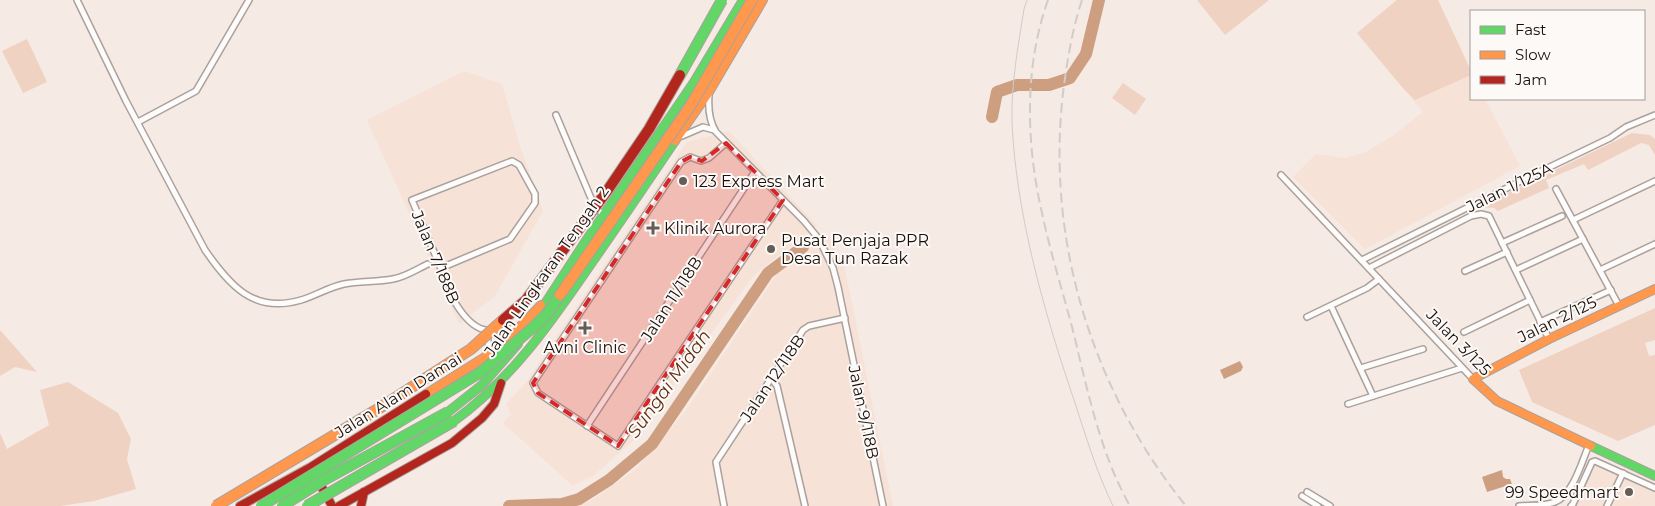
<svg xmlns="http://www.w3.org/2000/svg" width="1655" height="506" font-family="Montserrat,sans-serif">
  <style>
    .built { fill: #f7e2d7 }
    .green { fill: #f0d2c2 }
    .water { fill: #ce9e81 }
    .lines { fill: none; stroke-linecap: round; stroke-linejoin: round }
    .river { stroke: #ce9e81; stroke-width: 12 }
    .street-casing { stroke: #aaa19c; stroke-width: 8 }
    .fast-casing { stroke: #aaa19c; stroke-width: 10 }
    .slow-casing { stroke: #aaa19c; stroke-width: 10 }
    .jam-casing { stroke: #aaa19c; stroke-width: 10 }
    .street { stroke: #fefcfb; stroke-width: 5 }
    .fast { stroke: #63d668; stroke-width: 8 }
    .slow { stroke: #ff974d; stroke-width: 8 }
    .jam { stroke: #b3261e; stroke-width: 8 }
    .tram { stroke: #d0ccca; stroke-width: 1 }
    .rail { stroke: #d0ccca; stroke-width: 2; stroke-dasharray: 10 5; stroke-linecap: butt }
    .fast-bridge-casing { stroke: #aaa19c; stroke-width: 12; stroke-linecap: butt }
    .slow-bridge-casing { stroke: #aaa19c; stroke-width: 12; stroke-linecap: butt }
    .jam-bridge-casing { stroke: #aaa19c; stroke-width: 12; stroke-linecap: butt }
    .fast-bridge { stroke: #63d668; stroke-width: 10 }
    .slow-bridge { stroke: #ff974d; stroke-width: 10 }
    .jam-bridge { stroke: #b3261e; stroke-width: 10 }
    .marked { fill: #d62828; fill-opacity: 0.2; stroke: #d62828; stroke-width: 4; stroke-dasharray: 10 6; stroke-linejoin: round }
    .poi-dot { fill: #655c58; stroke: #fdf9f7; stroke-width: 2 }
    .labels { text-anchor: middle; stroke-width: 4; stroke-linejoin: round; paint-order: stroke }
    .poi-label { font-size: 16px; fill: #17100c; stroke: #fdf9f7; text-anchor: start }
    .street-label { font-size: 16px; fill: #17100c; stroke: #fdf9f7 }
    .water-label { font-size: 18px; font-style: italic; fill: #5b2f13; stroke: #fdf9f7 }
  </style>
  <rect width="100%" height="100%" fill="#f5eae4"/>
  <!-- built -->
  <g class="built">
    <path d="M1397,0H1438L1471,71V99H1485L1520,166L1365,249L1293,177L1316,154L1344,158L1364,153L1394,135L1423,112L1357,33Z"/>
    <path d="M464,71L502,84L520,146L543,211L495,296L459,324L367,120Z"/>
    <path d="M729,131L817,226L754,275L633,441L594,475L573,486L503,423L511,414L506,404L527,381L687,142Z"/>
    <path d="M829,236L845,269L893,506H554L589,502L635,470L685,412L782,266Z"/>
    <path d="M1594,463L1655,490V506H1615L1608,503L1606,506H1575Z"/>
  </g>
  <!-- green -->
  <g class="green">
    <path d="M1197,0H1269L1225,35Z"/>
    <path d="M1397,0H1438L1471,71V75L1415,100L1402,87L1357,33Z"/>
    <path d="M27,39L47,82L23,93L2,51Z"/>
    <path d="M1123,83L1146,99L1135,115L1112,98Z"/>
    <path d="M1632,133L1650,135L1655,139V155L1649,145L1641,143L1588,170L1584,164L1546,180L1549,188L1498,211L1494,208L1478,207Z"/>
    <path d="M1655,308V340L1645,343L1649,356L1655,355V425L1618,441L1532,402L1519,370Z"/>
    <path d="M0,330L37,372L15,367L0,376Z"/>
    <path d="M68,382L118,413L131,439L127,459L136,489L94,501L60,506H0V433L7,449L49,425L40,390Z"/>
  </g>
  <!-- water -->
  <g class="water">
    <path d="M1240,361L1243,367L1241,371L1224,379L1220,370Z"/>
    <path d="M1502,470L1503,477L1506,479H1510L1512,484L1487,492L1482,477Z"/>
  </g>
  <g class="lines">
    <!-- river -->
    <g class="river">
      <path d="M992,117L997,92L1017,85H1049L1070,78L1086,54L1099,0"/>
      <path d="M509,506L562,504L579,499L609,480L652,444L768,273L803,247"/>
    </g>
    <!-- street casing -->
    <g class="street-casing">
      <g id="street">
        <path d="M77,0L126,101L205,250C230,286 254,314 301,300C315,296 329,287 344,284C360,281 377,282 393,279C405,277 417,269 428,264"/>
        <path d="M709,95C708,108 709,121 716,132L804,221L819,239L833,268L838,287L883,506"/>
        <path d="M556,115L593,203L603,215"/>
        <path d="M138,122L196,91L249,0"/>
        <path d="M682,136L703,127L714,130"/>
        <path d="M726,143L709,158L701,161L690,157L681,162L533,383L538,393L618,446L783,200"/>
        <path d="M1281,175L1473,379"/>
        <path d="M1556,189L1619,306"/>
        <path d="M1573,220L1655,181"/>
        <path d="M1502,243L1562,216"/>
        <path d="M1362,260L1533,175L1610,138L1626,127L1655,115"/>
        <path d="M441,268L510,239L535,203V194L519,165L512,161L412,200L456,304C474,333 488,335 520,327"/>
        <path d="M1369,268L1471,216L1481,214L1489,216L1549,339"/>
        <path d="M1516,270L1583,239"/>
        <path d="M1600,270L1655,244"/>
        <path d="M1465,271L1507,252"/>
        <path d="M1331,306L1373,396"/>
        <path d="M1307,317L1367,288L1379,279"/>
        <path d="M1540,322L1611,290"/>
        <path d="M1464,332L1530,300"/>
        <path d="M485,356L489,348L487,335"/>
        <path d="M1361,368L1423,349"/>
        <path d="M771,378L777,386L805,506"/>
        <path d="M1348,404L1462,368"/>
        <path d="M587,426L754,173"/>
        <path d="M1307,492L1330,506"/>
        <path d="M1302,496L1318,506"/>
        <path d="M724,506L716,462L803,330L809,326L845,318"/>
        <path d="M1519,506C1531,505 1544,506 1555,502C1573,495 1582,461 1589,445"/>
        <path d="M1571,506L1573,504L1592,462L1595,461L1655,488"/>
        <path d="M1607,506L1623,473"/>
      </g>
    </g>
    <!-- fast casing -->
    <g class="fast-casing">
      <g id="fast">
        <path d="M528,330L585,242L694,82L743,0"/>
        <path d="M448,412L482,385L518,344"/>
        <path d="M454,421C513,378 552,321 593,261C621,221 648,181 675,141"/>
        <path d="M1591,446L1655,476"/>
      </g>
    </g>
    <!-- slow casing -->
    <g class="slow-casing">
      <g id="slow">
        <path d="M675,141L709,92L763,0"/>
        <path d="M426,394L485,357L504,343L541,305"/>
        <path d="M1591,446L1497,401L1473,379L1549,339L1655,289"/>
      </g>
    </g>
    <!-- jam casing -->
    <g class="jam-casing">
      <g id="jam">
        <path d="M312,469L332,506"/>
        <path d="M240,506L311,467L426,394"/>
        <path d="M339,506L452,443L482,418L494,404L501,383"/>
        <path d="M361,506L364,492"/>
      </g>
    </g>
    <!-- street -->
    <use href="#street" class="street"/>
    <!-- fast -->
    <use href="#fast" class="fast"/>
    <!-- slow -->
    <use href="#slow" class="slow"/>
    <!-- jam -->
    <use href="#jam" class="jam"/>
    <!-- tram -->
    <path class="tram" d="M1027,0L1024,9C1018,47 1011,84 1012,122C1016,215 1045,315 1075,403C1086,437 1097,473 1113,506"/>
    <!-- rail -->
    <g class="rail">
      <path d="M1048,0C1024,67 1026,144 1042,213C1050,251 1062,289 1072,327C1087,387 1099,451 1130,506"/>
      <path d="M1082,0C1072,30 1067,62 1063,93C1046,241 1092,390 1186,506"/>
    </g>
    <!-- fast-bridge casing -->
    <g class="fast-bridge-casing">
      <g id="fast-bridge">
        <path d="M680,75L722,0"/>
        <path d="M261,506L481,372L544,318L560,295"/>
        <path d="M282,506L324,480L448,412"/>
        <path d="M307,506L454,421"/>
      </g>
    </g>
    <!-- slow-bridge casing -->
    <g class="slow-bridge-casing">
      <g id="slow-bridge">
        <path d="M560,295L691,105L752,0"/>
        <path d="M216,506L378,409L471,349L503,320"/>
      </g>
    </g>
    <!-- jam-bridge casing -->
    <g class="jam-bridge-casing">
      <path id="jam-bridge" d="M503,320L526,300L607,191L649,129L680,75"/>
    </g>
    <!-- fast-bridge -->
    <use href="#fast-bridge" class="fast-bridge"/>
    <!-- slow-bridge -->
    <use href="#slow-bridge" class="slow-bridge"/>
    <!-- jam-bridge -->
    <use href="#jam-bridge" class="jam-bridge"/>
  </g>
  <!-- marked area -->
  <path class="marked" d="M726,143L783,200L618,446L538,393L533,383L681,162L690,157L702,161Z"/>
  <!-- markers -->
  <g class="poi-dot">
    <circle cx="683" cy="181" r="5"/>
    <path d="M650.5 220.5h5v5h5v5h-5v5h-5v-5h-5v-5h5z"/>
    <circle cx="771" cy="249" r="5"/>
    <path d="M582.5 320.5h5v5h5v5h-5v5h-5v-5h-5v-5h5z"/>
    <circle cx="1629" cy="492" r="5"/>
  </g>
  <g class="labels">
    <!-- poi labels -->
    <g class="poi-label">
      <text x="693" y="187">123 Express Mart</text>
      <text x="664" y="234">Klinik Aurora</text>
      <text x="781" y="246">Pusat Penjaja PPR<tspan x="781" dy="18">Desa Tun Razak</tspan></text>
      <text x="585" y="353" text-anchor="middle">Avni Clinic</text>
      <text x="1619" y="498" text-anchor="end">99 Speedmart</text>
    </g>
    <!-- street labels -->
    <g class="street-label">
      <text transform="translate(1509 187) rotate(-26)" y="6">Jalan 1/125A</text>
      <text transform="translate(436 257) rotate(67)" y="6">Jalan 7/188B</text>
      <text transform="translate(546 271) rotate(-55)" y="6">Jalan Lingkaran Tengah 2</text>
      <text transform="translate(671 299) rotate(-57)" y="6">Jalan 11/118B</text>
      <text transform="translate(1557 319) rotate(-26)" y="6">Jalan 2/125</text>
      <text transform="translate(1459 342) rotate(46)" y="6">Jalan 3/125</text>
      <text transform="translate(772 378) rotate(-56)" y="6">Jalan 12/118B</text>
      <text transform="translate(398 395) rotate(-32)" y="6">Jalan Alam Damai</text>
      <text transform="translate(864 412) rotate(78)" y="6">Jalan 9/118B</text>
    </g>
    <!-- water labels -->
    <g class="water-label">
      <text transform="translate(669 384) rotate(-54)" y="6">Sungai Midah</text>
    </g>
  </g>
  <!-- legend -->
  <rect x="1470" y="10" width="175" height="90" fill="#fdf9f7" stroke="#a19c99"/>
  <rect x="1480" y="26" width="25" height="8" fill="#63d668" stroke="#a19c99"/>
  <text x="1515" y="35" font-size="15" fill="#17100c">Fast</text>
  <rect x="1480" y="51" width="25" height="8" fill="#ff974d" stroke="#a19c99"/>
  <text x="1515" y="60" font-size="15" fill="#17100c">Slow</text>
  <rect x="1480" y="76" width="25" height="8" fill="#b3261e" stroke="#a19c99"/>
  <text x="1515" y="85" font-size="15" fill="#17100c">Jam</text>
</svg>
